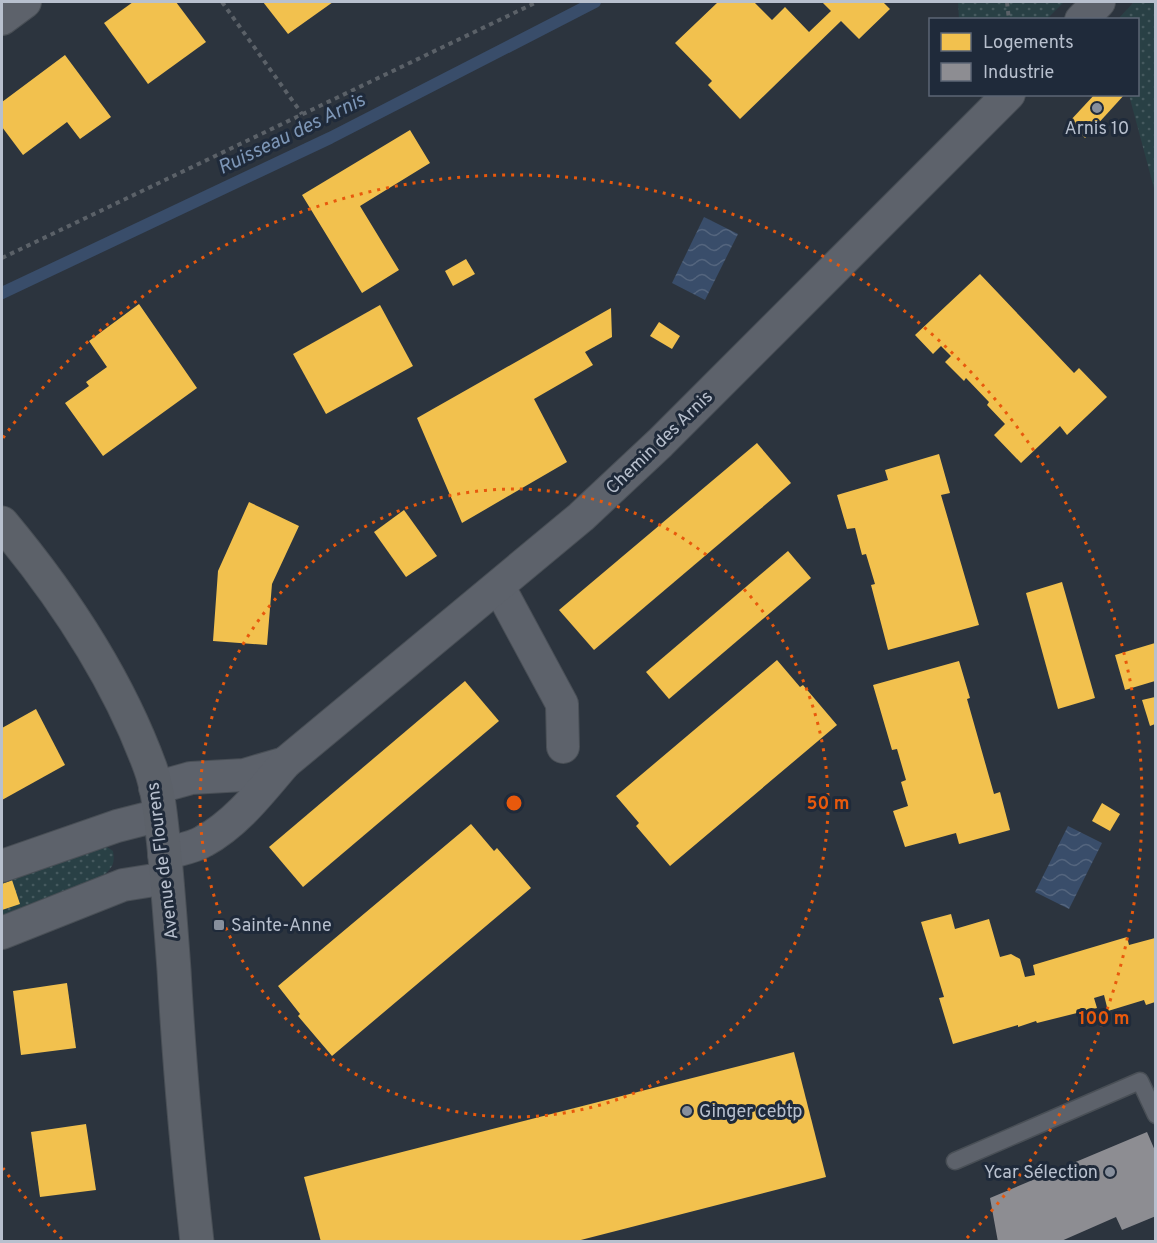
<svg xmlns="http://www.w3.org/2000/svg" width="1157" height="1243" font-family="Overpass,sans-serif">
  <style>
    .grass { fill: url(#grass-dots) }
    .water { fill: url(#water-waves) }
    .homes { fill: #f2c14e }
    .industry { fill: #8d8d92 }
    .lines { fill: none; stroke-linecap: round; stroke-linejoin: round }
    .stream { stroke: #394d6a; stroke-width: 12 }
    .lane-casing { stroke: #494f56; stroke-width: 19 }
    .street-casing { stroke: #494f56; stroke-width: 34 }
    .secondary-casing { stroke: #494f56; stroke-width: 35 }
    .path { stroke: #5b6168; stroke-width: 4; stroke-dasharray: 4.5 4.5; stroke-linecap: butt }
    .lane { stroke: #5d626b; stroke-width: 16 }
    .street { stroke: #5d626b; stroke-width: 32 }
    .secondary { stroke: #5c6169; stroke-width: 33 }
    .ring { fill: none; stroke: #e8590c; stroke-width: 3; stroke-dasharray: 3 6 }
    .poi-dot { fill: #878f9c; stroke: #1f2a3a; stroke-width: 2 }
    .labels { text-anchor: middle; stroke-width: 6; stroke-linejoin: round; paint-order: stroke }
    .poi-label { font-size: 18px; fill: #b8c0ce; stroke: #1f2a3a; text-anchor: start }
    .street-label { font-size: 18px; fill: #b8c0ce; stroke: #1f2a3a }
    .water-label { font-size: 20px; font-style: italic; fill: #7d96b6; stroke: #1f2a3a }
    .centre { fill: #e8590c; stroke: #1f2a3a; stroke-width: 3 }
    .ring-label { font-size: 18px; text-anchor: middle; font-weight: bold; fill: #e8590c; stroke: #1f2a3a; stroke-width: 6; stroke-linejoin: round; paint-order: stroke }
  </style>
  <defs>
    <pattern id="grass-dots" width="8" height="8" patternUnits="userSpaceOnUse" patternTransform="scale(1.5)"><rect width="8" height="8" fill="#294045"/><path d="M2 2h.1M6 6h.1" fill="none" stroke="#465a5f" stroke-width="1.8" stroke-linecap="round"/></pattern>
    <pattern id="water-waves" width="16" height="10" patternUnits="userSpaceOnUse" patternTransform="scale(1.5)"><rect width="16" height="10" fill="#394d6a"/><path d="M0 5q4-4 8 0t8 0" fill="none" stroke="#54657e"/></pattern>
  </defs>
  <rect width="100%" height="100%" fill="#2c343e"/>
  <!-- grass -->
  <g class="grass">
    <path d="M958,2H1064L1046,20L959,19Z"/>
    <path d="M1134,2H1155V192L1129,95L1138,94V20L1118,19Z"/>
    <path d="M104,845L113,851C115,863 113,867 104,875L2,920V877Z"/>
  </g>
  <!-- water -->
  <g class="water">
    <path d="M704,217L738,234L705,300L672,283Z"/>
    <path d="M1068,826L1102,843L1069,909L1035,892Z"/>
  </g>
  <!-- homes -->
  <g class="homes">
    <path d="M133,2H176L206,42L148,84L104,23Z"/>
    <path d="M263,2H333L288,34Z"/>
    <path d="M718,2H754L772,20L785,7L809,32L831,11L822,2H883L890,9L859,39L841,21L740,119L708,85L712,81L675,43Z"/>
    <path d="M65,55L111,117L80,139L67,122L23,155L2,127V102Z"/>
    <path d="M1095,94H1125L1085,138L1069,122Z"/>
    <path d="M410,130L430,163L360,206L399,270L362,293L302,195Z"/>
    <path d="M466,259L475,274L453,286L445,271Z"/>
    <path d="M980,274L1074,373L1079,368L1107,397L1067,435L1060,426L1021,463L994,435L1005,424L987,405L989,402L966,378L964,381L945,362L951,356L941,346L933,354L915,335Z"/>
    <path d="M139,304L197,388L103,456L65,403L89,386L86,382L107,367L89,341Z"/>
    <path d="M380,305L413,366L326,414L293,354Z"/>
    <path d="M611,308L612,337L585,352L593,365L534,399L567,462L462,523L417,418Z"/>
    <path d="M659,322L680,336L672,349L650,336Z"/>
    <path d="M757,443L791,483L594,650L559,610Z"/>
    <path d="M939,454L950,493L941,495L979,625L888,650L871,585L875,584L866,554L862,555L855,528L847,529L837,495L888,480L885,470Z"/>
    <path d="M249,502L299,526L272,584L267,645L213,641L218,571Z"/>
    <path d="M404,510L437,556L406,577L374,532Z"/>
    <path d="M788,551L811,578L669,699L646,672Z"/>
    <path d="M1062,582L1095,698L1058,709L1026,593Z"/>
    <path d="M1155,643V681L1125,690L1115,655Z"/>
    <path d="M777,660L800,687L803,685L837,725L670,866L636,826L639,823L616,796Z"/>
    <path d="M959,661L970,698L967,699L994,794L1000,792L1010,830L959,844L956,833L905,847L893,811L908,806L901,782L906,780L897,749L892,750L873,685Z"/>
    <path d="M465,681L499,721L303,887L269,847Z"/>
    <path d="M1155,697V724L1150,726L1142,700Z"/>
    <path d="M36,709L65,765L2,800V728Z"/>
    <path d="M1102,803L1120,814L1110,831L1092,821Z"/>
    <path d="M471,824L494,851L497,848L531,888L332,1056L298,1016L300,1014L278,986Z"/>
    <path d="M12,880L20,904L2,910V884Z"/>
    <path d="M951,914L955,929L989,919L1000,957L1011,954L1020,959L1025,977L1035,975L1033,965L1127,937L1129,945L1155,938V1002L1146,1005L1144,1000L1108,1011L1104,995L1094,998L1097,1008L1037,1023L1036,1021L1018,1027V1025L953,1044L939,998L944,997L921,922Z"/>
    <path d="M67,983L76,1048L21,1055L13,991Z"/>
    <path d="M794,1052L826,1177L573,1242H321L304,1177Z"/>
    <path d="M86,1124L96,1190L40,1197L31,1132Z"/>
  </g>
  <!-- industry -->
  <path class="industry" d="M1147,1132L1156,1153V1216L1122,1230L1116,1217L1059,1242H998L990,1198Z"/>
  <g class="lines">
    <!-- stream -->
    <path class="stream" d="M2,293L330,138L595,2"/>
    <!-- lane casing -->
    <g class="lane-casing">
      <path id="lane" d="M955,1161L1140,1081L1156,1115"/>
    </g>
    <!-- street casing -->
    <g class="street-casing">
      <g id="street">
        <path d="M2,19L25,2"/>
        <path d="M1081,20L1099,2"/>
        <path d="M499,587L562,704L563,747"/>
        <path d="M155,788L191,778L244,775L285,763"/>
        <path d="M164,854C177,850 193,848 204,841C237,823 261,791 285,763L581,517L660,443L1009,94"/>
        <path d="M2,866L117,826L160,815"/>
        <path d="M2,933L123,885L167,878"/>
      </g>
    </g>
    <!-- secondary casing -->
    <g class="secondary-casing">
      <path id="secondary" d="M2,523C63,596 117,677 150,767C159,791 161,821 164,847C168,888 171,929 174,970C179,1061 187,1151 197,1242"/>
    </g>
    <!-- path -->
    <g class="path">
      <path d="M222,2L302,114"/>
      <path d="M1007,2L1009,20"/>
      <path d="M2,258L537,2"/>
    </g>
    <!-- lane -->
    <use href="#lane" class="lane"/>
    <!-- street -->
    <use href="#street" class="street"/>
    <!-- secondary -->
    <use href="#secondary" class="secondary"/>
  </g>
  <!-- distance rings -->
  <g class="ring">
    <circle cx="514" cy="803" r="314"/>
    <path d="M62 1239A628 628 0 0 1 3 1168M3 438A628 628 0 1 1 966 1239"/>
  </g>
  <!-- markers -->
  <g class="poi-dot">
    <circle cx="1097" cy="108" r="6"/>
    <rect x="213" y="919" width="12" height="12" rx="3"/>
    <circle cx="687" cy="1111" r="6"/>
    <circle cx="1110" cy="1172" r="6"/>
  </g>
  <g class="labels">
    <!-- poi labels -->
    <g class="poi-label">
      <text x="1097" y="134" text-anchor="middle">Arnis 10</text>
      <text x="231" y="931">Sainte-Anne</text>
      <text x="699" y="1117">Ginger cebtp</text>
      <text x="1098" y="1178" text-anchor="end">Ycar Sélection</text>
    </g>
    <!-- street labels -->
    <g class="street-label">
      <text transform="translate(659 442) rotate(-44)" y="6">Chemin des Arnis</text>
      <text transform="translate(162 861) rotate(-97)" y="6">Avenue de Flourens</text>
    </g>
    <!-- water labels -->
    <g class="water-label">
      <text transform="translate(291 133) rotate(-26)" y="7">Ruisseau des Arnis</text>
    </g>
  </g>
  <circle cx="514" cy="803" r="9" class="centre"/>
  <g class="ring-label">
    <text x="828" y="809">50 m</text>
    <text x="1104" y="1024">100 m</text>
  </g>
  <!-- border -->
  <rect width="1157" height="1243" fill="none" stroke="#b8c0ce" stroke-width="6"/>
  <!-- legend -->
  <rect x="929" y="18" width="210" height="78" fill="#1f2a3a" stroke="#5c6675" stroke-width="1.5"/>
  <rect x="941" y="33" width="30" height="18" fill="#f2c14e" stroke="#5c6675" stroke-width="1.5"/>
  <text x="983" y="48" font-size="18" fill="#b8c0ce">Logements</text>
  <rect x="941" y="63" width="30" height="18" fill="#8d8d92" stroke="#5c6675" stroke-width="1.5"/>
  <text x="983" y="78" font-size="18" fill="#b8c0ce">Industrie</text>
</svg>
